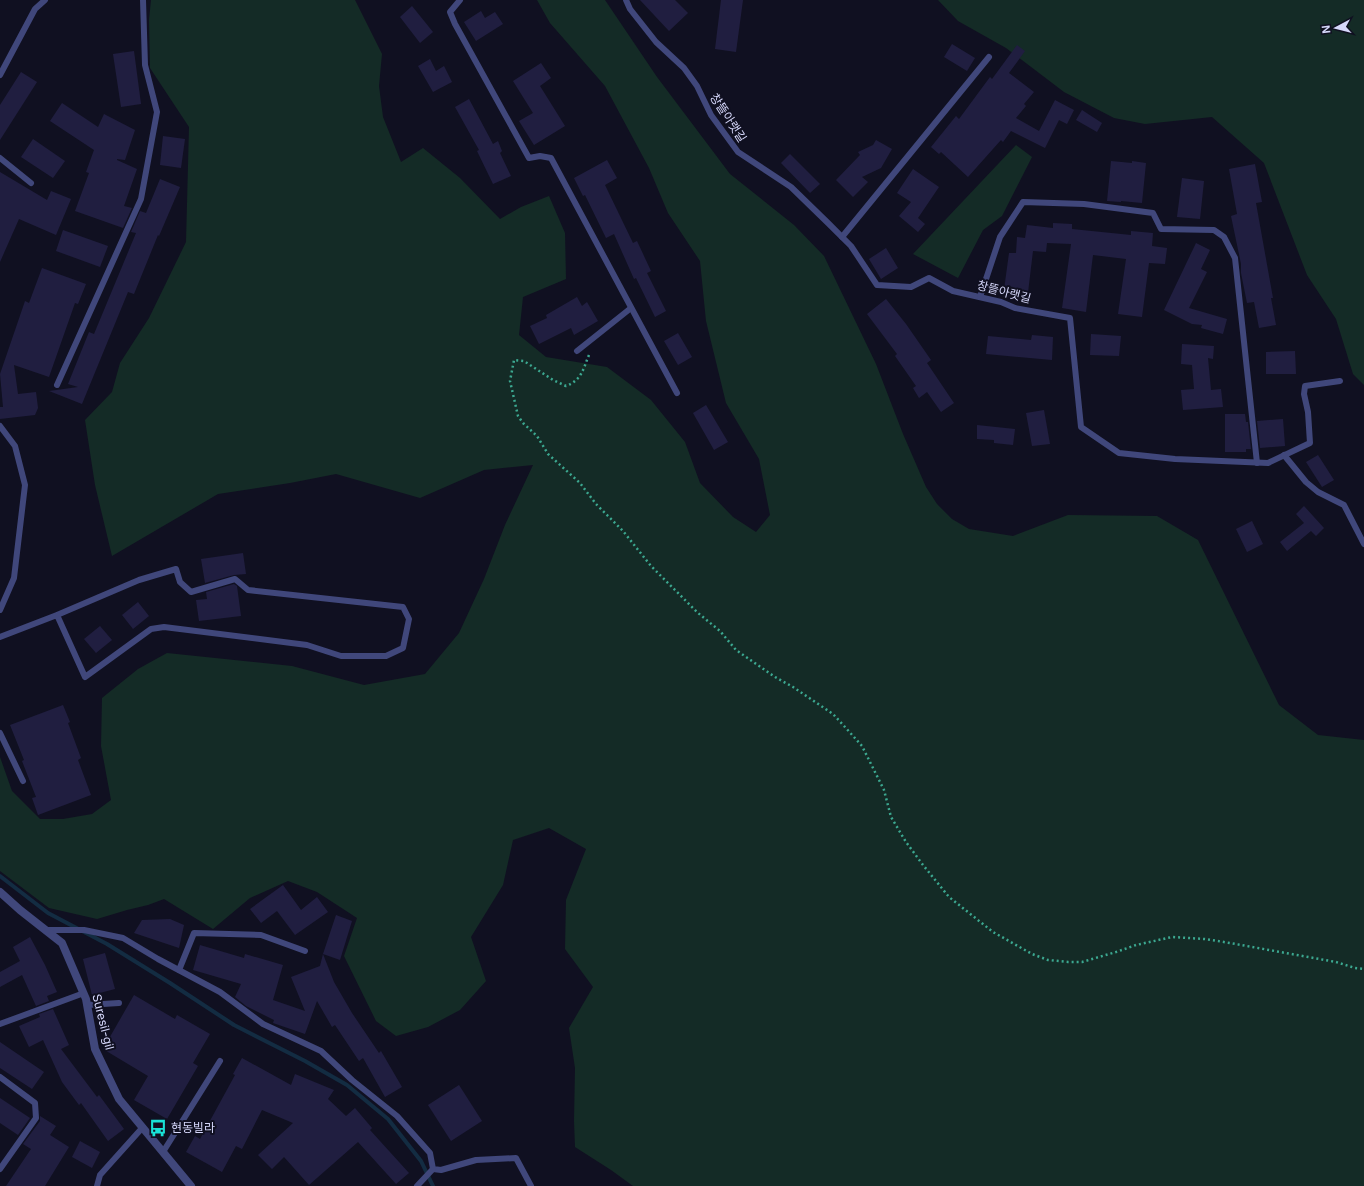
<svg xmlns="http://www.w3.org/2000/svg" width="1364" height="1186" font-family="Inter,'Noto Sans KR',sans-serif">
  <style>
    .green { fill: #142b26 }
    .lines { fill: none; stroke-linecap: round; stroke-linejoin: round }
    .stream { stroke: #132c42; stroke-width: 4 }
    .building { fill: #201e40 }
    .path { stroke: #3ca890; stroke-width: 2.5; stroke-dasharray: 2 3; stroke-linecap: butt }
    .lane { stroke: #40477b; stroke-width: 6 }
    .street { stroke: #40477b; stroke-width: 8 }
    .labels { text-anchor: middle; stroke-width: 4; stroke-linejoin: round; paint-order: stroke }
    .street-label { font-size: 12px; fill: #d5d7fa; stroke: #101021 }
    .poi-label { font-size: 12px; fill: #d5d7fa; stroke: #101021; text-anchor: start }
  </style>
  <rect width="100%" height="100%" fill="#101021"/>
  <!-- green -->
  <g class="green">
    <path d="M151,0H355L382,54L379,86L383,117L401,162L423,148L460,178L500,219L521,207L549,196L565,233L566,279L523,297L519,335L546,357L607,367L651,400L685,442L700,483L733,517L756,532L770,515L759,459L726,403L706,321L700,261L668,213L649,168L605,86L550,23L537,0H605L657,77L730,174L794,225L824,256L876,364L903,434L926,487L937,504L952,519L969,529L1013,536L1068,515L1157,516L1198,540L1279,705L1318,735L1364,740V1186H633L611,1170L575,1147L574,1121L575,1068L569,1028L593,987L565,949L566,900L586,849L549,828L513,840L503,885L471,937L486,981L460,1010L428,1027L396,1036L376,1021L344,956L357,918L317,892L288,881L250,898L213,929L164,899L148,905L127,910L97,919L49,908L0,871V757L12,791L40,819H63L92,814L111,800L101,746L102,698L138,669L167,653L292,666L364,685L425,674L459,633L484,579L505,525L533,465L484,470L420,498L336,474L290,483L218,494L112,556L95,485L85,420L112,392L120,363L149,318L186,242L189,127L150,68L149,20Z"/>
    <path d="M938,0H1364V385L1353,374L1336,319L1307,275L1264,163L1212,117L1145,124L1114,118L1064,92L1006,48L958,21Z"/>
    <path d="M1016,145L1032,157L1002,216L983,230L958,278L913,254Z"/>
  </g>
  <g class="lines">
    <!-- stream -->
    <path class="stream" d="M0,876L48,913L107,944L170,983L234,1025L305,1061L347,1085L388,1119L421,1161L433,1186"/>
  </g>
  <!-- building -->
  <g class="building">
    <path d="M640,0H675L688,13L669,31Z"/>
    <path d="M721,0H743L736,52L715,49Z"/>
    <path d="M412,6L433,32L420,43L400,17Z"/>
    <path d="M481,11L485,18L495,12L503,24L476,41L464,22Z"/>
    <path d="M952,44L975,58L967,71L944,57Z"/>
    <path d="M1017,45L1025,51L1009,73L1034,92L1024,104L1026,106L1016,118L1039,131L1055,100L1074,110L1067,124L1059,120L1045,148L1011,131L1003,142L1001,140L968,177L941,152L939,154L931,147L956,116L959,119L990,77L992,79Z"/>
    <path d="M134,51L141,104L121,107L113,54Z"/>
    <path d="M430,59L436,71L444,66L452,82L433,92L418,66Z"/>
    <path d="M541,63L551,78L540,86L565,126L534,145L519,121L533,113L513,81Z"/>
    <path d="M21,72L37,82L0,140V105Z"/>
    <path d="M469,99L493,144L498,141L502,151L500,153L511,176L493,184L477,151L479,150L455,107Z"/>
    <path d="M62,103L98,127L104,114L135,130L125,160L117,159V160L137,169L124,206L132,208L123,228L75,211L89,173L86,172L94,150L50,121Z"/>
    <path d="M1082,110L1102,123L1097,132L1076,120Z"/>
    <path d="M163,136L185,139L181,168L160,165Z"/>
    <path d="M33,139L65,161L53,178L21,157Z"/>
    <path d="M876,140L892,149L881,168L862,177L868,182L853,197L836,180L860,155L858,152L873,145Z"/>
    <path d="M790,154L820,184L810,193L781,163Z"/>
    <path d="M607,160L617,178L605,185L633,243L637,241L651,271L647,273L666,311L655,317L636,278L634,279L614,234L606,238L585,195L583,196L574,178Z"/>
    <path d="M1111,161L1132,163V161L1146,163L1142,203L1121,201V202L1107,201Z"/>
    <path d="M1255,164L1262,202L1256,203L1273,298H1271L1276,325L1259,328L1254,302L1247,303L1241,273V264L1231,216L1237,214L1229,169Z"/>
    <path d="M913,169L939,187L918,218L925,224L918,232L899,216L911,202L897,193Z"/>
    <path d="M0,172L47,200L51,191L71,199L56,235L19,219L0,262Z"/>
    <path d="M1182,178L1204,181L1200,219L1177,217Z"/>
    <path d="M160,179L180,187L159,236L158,235L134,294L128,292L82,404L49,391L78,387L68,384L89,332L94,334L136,233L131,232L140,211L146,213Z"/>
    <path d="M1053,223L1072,224V229L1131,235V231L1153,233L1152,246L1167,248L1165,264L1149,263L1142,317L1118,314L1126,259L1093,255L1086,312L1062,308L1071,244L1047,243L1046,252L1033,251L1027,301L1003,297L1009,253H1016L1017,237L1025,238L1027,225L1053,228Z"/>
    <path d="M63,230L108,246L100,267L56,251Z"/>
    <path d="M1196,243L1210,250L1201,269L1207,272L1189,308L1227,319L1223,334L1201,328L1202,325L1192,324L1164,310Z"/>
    <path d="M886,248L898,268L881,279L869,259Z"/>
    <path d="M42,268L86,284L78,304L75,303L49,377L14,365L18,394L36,392L38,408L35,415L0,419V407H3L0,374L25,301L29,303Z"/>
    <path d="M577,297L582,306L587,302L598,321L574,335L571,328L539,344L530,326L547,318L546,315Z"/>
    <path d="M886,299L906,324L931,360L927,363L954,403L941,412L927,392L919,398L913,388L916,386L895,356L897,354L867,314Z"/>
    <path d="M678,333L692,357L678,365L664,341Z"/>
    <path d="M1091,334L1121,336L1119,356L1090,355Z"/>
    <path d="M1032,335L1053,337L1052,360L986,354L988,336L1031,340Z"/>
    <path d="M1182,344L1214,346L1213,359L1208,358L1211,390L1221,389L1223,407L1183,410L1181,390L1194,389L1192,365L1181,364Z"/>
    <path d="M1295,351L1296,374H1266V352Z"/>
    <path d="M706,405L728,442L714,450L693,413Z"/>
    <path d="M1044,410L1050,444L1032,446L1026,413Z"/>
    <path d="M1225,414H1245L1246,422H1248L1251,449H1246V452H1225Z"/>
    <path d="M1283,419L1285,446L1260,448L1257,421Z"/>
    <path d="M977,425L1015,429L1013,445L994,443V440L977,439Z"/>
    <path d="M1318,455L1334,480L1322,487L1306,462Z"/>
    <path d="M1304,506L1324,528L1316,536L1311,531L1287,551L1280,542L1304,523L1296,514Z"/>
    <path d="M1252,521L1263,544L1247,552L1236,529Z"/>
    <path d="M243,553L246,574L234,575L205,583L201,559Z"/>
    <path d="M234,584L237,586L241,616L199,621L196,600L207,599L206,592Z"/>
    <path d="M138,602L149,616L133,629L122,615Z"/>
    <path d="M100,626L112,640L96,653L84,639Z"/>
    <path d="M63,705L70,722L68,723L81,758L78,760L91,795L38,815L32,798L36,797L22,761L24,760L10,725Z"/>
    <path d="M283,885L301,910L317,897L328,912L295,935L277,911L261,923L250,909Z"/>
    <path d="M336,915L352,921L340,960L323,954Z"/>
    <path d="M170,919L184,925L179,948L134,933L142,920Z"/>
    <path d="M30,937L45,965L57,992L47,996L49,1001L36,1006L22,975L0,987V972L20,961L13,947Z"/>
    <path d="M200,945L244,958L245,954L283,965L273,1000L305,1011L291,977L320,966L323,954L334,982L352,1013L379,1053L381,1051L402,1087L385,1097L363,1058L359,1061L335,1025L332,1027L317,1001L305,1034L273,1023L274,1020L246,1006L235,997L241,984L193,970Z"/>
    <path d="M105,953L115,989L92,995L83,959Z"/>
    <path d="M134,995L175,1019L177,1015L210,1034L193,1063L198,1066L167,1119L134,1100L148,1076L103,1049Z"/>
    <path d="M53,1009L69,1045L61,1049L97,1097L99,1095L124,1129L108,1141L81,1103L79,1105L62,1082L43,1040L29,1047L19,1026L40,1017L39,1014Z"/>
    <path d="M0,1042L44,1072L32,1089L0,1068Z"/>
    <path d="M242,1058L291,1085L295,1074L334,1090L328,1099L346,1116L355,1108L372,1128L370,1130L409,1173L396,1184L358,1142L309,1185L284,1157L272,1169L258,1155L293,1123L262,1110L242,1149L236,1146L222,1172L186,1152L195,1136L200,1139L235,1075L233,1074Z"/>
    <path d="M459,1085L482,1121L451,1141L428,1105Z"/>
    <path d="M0,1098L30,1118L18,1135L0,1123Z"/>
    <path d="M40,1116L56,1126L50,1135L69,1147L45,1186H6L31,1149L23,1144L40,1121Z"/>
    <path d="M80,1141L100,1152L92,1168L72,1157Z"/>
  </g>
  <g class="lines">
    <!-- path -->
    <path class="path" d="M589,355C583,369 582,380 566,386L553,380L524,361L514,360L510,381L518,416L523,423L537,436L548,454L580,483L596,504L623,531L651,566L698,613L720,631L736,650L775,677L793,687L833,714L845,727L862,746L884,790L891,817L906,842L923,865L949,897L993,932L1032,954L1048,960L1068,962H1082L1116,952L1136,945L1172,937L1205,939L1230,943L1336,962L1355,968L1364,969"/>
    <!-- lane -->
    <g class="lane">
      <path d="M460,0L450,12L455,24L529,158L540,156L551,158L677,393"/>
      <path d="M626,0L630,9L656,42L684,68L697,86L711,115L738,152L791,187L828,223L851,246L877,285L911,287L929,278L953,291L1001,302L1015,308L1070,318L1081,427L1119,453L1175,459L1268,463L1310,443L1308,412L1304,394L1305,386L1340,381"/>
      <path d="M0,75L35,9L45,0"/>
      <path d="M0,158L31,183"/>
      <path d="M842,237L989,57"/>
      <path d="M980,297L1000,237L1023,202L1084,204L1153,213L1161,229L1214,230L1224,237L1235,258L1257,463"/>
      <path d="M577,351L631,308"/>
      <path d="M57,385L141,199L157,112L145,65L143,0"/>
      <path d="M0,426L15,446L25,485L14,578L0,610"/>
      <path d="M1284,455L1306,482L1318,492L1344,505L1364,544"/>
      <path d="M0,637L57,615L139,580L176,569L180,582L191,592L235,579L248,590L403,607L409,619L403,648L386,656H341L307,645L164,627L151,629L85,677L57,615"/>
      <path d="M0,733L23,781"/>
      <path d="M46,930H84L123,938L158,959L220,992L263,1024L321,1051L352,1080L397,1116L430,1153L433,1169L441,1170L476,1160L516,1158L531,1186"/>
      <path d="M179,970L194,933L261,935L305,951"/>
      <path d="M87,1005L119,1003"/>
      <path d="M0,1024L84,993"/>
      <path d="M0,1077L35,1103L36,1118L0,1169"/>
      <path d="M163,1152L220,1061"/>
      <path d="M97,1186L100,1175L143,1127"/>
      <path d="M417,1186L433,1169"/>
    </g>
    <!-- street -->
    <path class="street" d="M0,892L20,910L62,943L86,999L95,1049L119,1099L191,1186"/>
  </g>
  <!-- icons -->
  <defs>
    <g id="bus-bare" transform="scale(1.38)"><path d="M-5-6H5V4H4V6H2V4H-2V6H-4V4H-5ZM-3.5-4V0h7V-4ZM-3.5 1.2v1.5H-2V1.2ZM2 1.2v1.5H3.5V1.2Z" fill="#19e2d7" stroke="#101021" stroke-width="2.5" paint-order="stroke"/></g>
  </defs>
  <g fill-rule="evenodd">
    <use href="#bus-bare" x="158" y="1128"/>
  </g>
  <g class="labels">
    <!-- street labels -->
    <g class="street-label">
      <text transform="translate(728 118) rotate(57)" y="4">창뜰아랫길</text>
      <text transform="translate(1004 292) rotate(15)" y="4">창뜰아랫길</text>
      <text transform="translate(103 1022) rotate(76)" y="4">Suresil-gil</text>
    </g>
    <!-- poi labels -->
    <g class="poi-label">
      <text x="171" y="1132">현동빌라</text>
    </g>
  </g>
  <!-- north arrow -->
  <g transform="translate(1336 28) rotate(263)" stroke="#101021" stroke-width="3" paint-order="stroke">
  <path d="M0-3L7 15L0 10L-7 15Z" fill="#d5d7fa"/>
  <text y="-6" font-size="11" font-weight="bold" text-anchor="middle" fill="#d5d7fa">N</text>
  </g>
</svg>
